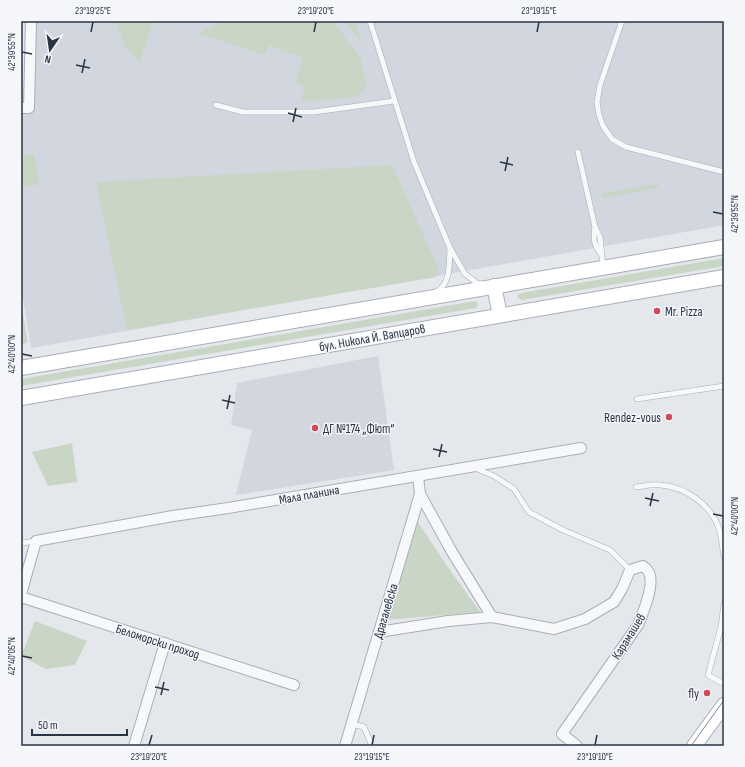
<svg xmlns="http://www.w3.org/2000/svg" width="745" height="767" font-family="'Sofia Sans Condensed',sans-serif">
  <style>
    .built { fill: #d2d6de }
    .green { fill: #c9d6c5 }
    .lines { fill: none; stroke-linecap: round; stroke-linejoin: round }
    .lane-casing { stroke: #a9aeb7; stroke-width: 6 }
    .street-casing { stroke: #a9aeb7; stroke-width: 12 }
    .secondary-casing { stroke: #a9aeb7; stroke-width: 16 }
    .lane { stroke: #f7f8fa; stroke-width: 5 }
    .street { stroke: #f7f8fa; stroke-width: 10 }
    .secondary { stroke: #fff; stroke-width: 14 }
    .tram { stroke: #7d8696; stroke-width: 1 }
    .ticks { fill: none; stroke: #2b3445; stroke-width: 1.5 }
    .poi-dot { fill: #d1495b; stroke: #f4f6f9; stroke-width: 1.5 }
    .labels { text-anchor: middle; stroke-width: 3; stroke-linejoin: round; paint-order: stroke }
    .poi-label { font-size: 13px; fill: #2b3445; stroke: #f4f6f9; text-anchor: start }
    .street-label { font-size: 13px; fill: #2b3445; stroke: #f4f6f9 }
    .neatline { fill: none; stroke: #2b3445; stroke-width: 1.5 }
    .ticks-label { font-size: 10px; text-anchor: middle; fill: #2b3445 }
  </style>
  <rect width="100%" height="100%" fill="#e4e7ec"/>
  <!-- built -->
  <g class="built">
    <path d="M32,21H724V225L31,348L21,285V114L30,113Z"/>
    <path d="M378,356L394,470L236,495L252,430L231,425L237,383Z"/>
  </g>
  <!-- green -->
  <g class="green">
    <path d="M116,21H153L140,62L125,48Z"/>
    <path d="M225,21H333L360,57L367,86L362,93L352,98L301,101L305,86L295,82L303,58L269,45L265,55L198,33Z"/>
    <path d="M345,21H355L363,45Z"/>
    <path d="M34,154L40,184L21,188V156Z"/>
    <path d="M392,165L439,270L436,277L127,330L96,182Z"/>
    <path d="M657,184L659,186L657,188L604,198L602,196L603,193Z"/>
    <path d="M724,258V266L522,300L518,298V295L521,293Z"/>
    <path d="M475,301L478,304L476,308L21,386V379Z"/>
    <path d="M21,303L28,343L21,344Z"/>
    <path d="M72,443L77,482L48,486L32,452Z"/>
    <path d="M418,522L443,560L480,612L386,620Z"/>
    <path d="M35,621L87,641L75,665L46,669L21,656Z"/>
  </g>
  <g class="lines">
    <!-- lane casing -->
    <g class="lane-casing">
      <g id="lane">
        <path d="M370,21L414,162L450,248L465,274L477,283L482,284"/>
        <path d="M622,21L600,85L597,102L599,115L603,126L612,139L626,147L724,172"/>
        <path d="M216,105L243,112H314L394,101"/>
        <path d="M578,152L595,227L600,237L603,267"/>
        <path d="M595,227C593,238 594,246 601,254"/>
        <path d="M436,292C451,284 449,264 450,249"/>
        <path d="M637,399L724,386"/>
        <path d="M475,468L494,476L514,489L529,512L563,530L610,550L630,570"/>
        <path d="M636,487C644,486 653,484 661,485C685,487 712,505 719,529C722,538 722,547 724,556"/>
        <path d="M21,543L36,541"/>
        <path d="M724,604L721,627L708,675L724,684"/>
        <path d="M352,724L364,727L372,746"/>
      </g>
    </g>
    <!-- street casing -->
    <g class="street-casing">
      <g id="street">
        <path d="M21,108H29L31,21"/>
        <path d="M420,494L452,552L492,617"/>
        <path d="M21,594L36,541L173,516L228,508L581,448"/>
        <path d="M21,597L294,685"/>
        <path d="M379,632L448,621L492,617L554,629L585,619L614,602L622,589L630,570L643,566C645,568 647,569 648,571C656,582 643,613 638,625L562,734L577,746"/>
        <path d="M134,746L165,643"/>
        <path d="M345,746L420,494L418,476"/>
      </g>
    </g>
    <!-- secondary casing -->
    <g class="secondary-casing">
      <g id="secondary">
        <path d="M494,286L500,315"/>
        <path d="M21,368L724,247"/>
        <path d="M21,398L724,277"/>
        <path d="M694,746L724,705"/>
      </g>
    </g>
    <!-- lane -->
    <use href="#lane" class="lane"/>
    <!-- street -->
    <use href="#street" class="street"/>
    <!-- secondary -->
    <use href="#secondary" class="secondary"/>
    <!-- tram -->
    <path class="tram" d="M691,746L724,700"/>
  </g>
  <!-- ticks -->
  <path class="ticks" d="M91,32L93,22M314,32L316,22M537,32L539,22M22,52L32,54M76,65L90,68M82,73L85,59M288,113L302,117M293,122L296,108M500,162L513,165M505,171L508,157M713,212L723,214M22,354L32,356M222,400L235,403M227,409L230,395M433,449L447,452M439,457L442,444M645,498L659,501M650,506L653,493M713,514L723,516M22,656L32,658M155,687L169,690M161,695L164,682M149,745L152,735M372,745L374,735M595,745L597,735"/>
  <!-- markers -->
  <g class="poi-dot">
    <circle cx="657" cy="311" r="4"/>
    <circle cx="669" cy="417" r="4"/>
    <circle cx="315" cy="428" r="4"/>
    <circle cx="707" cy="693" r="4"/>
  </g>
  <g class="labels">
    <!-- poi labels -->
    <g class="poi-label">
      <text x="665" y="316">Mr. Pizza</text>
      <text x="661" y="422" text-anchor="end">Rendez-vous</text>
      <text x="323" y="433">ДГ №174 „Фют“</text>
      <text x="699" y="698" text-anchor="end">fly</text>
    </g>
    <!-- street labels -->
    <g class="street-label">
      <text transform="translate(372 337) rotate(-10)" y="5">бул. Никола Й. Вапцаров</text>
      <text transform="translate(309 494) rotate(-10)" y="5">Мала планина</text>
      <text transform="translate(385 611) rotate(-73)" y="5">Драгалевска</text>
      <text transform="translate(628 636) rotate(-58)" y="5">Карамашев</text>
      <text transform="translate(158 641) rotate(18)" y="5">Беломорски проход</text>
    </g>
  </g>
  <!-- border -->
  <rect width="745" height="767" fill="none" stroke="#f4f6f9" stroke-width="44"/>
  <!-- north arrow -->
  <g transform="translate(50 50) rotate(193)" stroke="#f4f6f9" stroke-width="3" paint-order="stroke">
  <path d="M0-3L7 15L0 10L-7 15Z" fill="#2b3445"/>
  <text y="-6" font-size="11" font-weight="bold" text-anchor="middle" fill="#2b3445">N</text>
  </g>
  <!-- scale -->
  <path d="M32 729v6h95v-6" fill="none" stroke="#2b3445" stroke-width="2"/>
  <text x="38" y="729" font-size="12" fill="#2b3445" stroke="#f4f6f9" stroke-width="3" paint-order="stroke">50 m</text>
  <rect x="22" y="22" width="701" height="723" class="neatline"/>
  <g class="ticks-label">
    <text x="93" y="14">23°19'25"E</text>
    <text x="316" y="14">23°19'20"E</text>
    <text x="539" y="14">23°19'15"E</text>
    <text transform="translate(11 52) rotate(-90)" y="4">42°39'55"N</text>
    <text transform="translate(734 214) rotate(-90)" y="4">42°39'55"N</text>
    <text transform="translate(11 354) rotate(-90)" y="4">42°40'00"N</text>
    <text transform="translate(734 516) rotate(-90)" y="4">42°40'00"N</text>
    <text transform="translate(11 656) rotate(-90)" y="4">42°40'05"N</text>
    <text x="149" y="760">23°19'20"E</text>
    <text x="372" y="760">23°19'15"E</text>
    <text x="595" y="760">23°19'10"E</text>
  </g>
</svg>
